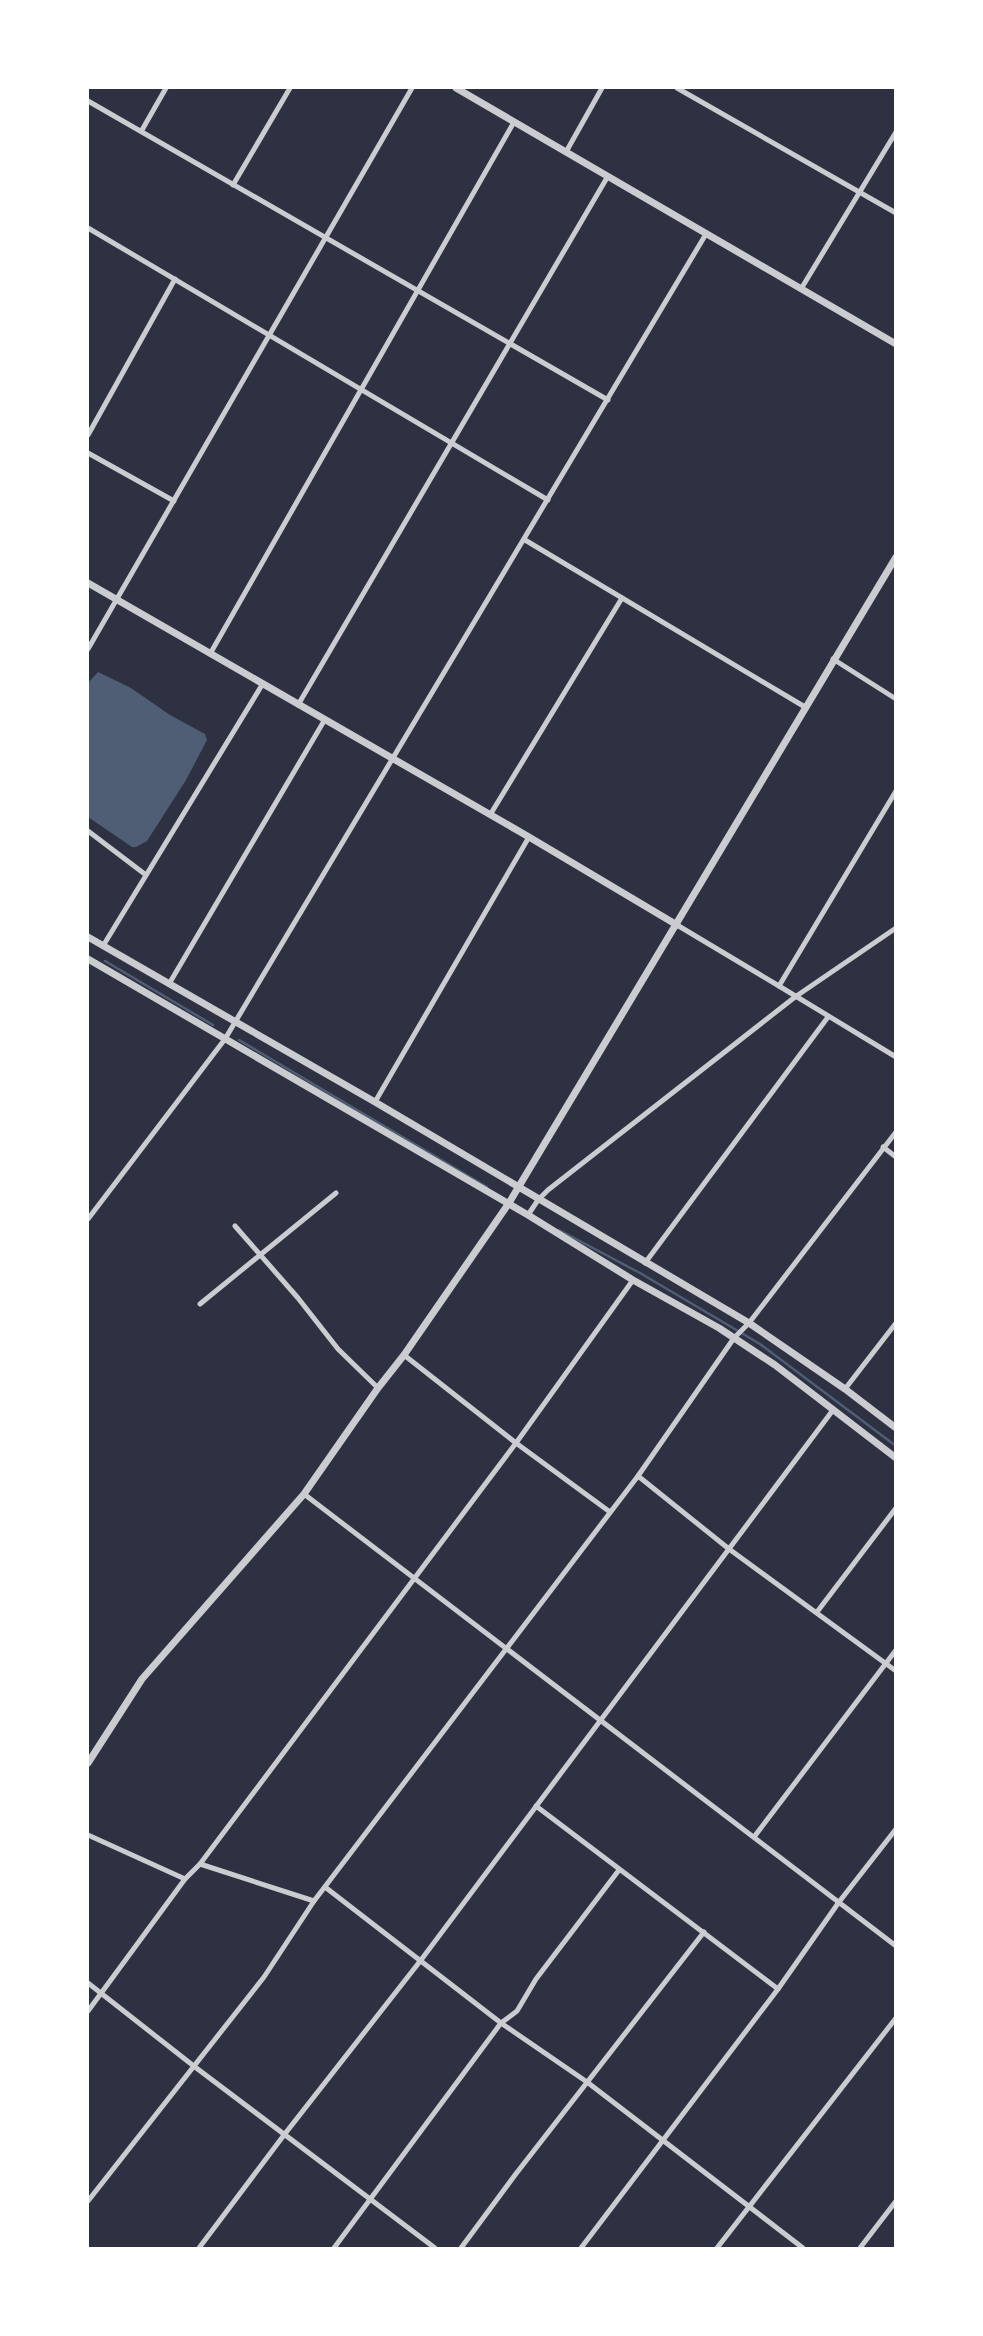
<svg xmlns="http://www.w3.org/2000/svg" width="983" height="2336" font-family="'DejaVu Sans',sans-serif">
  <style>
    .water { fill: #4f5d75 }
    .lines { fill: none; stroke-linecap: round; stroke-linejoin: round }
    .stream { stroke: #4f5d75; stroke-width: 2.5 }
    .minor { stroke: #caccd0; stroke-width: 5 }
    .tertiary { stroke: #caccd0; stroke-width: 7 }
  </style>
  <rect width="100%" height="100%" fill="#2d3142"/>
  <!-- water -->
  <path class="water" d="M98,672L131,688L170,715L205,734L207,740L186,780L147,841L136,847H132L88,817V683Z"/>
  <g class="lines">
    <!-- stream -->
    <g class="stream">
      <path d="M105,961L213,1025"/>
      <path d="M239,1040L487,1187"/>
      <path d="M559,1230L640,1273L760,1344L896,1446"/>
    </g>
    <!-- minor -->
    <g class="minor">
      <path d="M677,88L896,213"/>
      <path d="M88,101L608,400"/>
      <path d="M142,130L166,88"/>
      <path d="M566,152L602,88"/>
      <path d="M233,185L290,88"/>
      <path d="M88,228L548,500"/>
      <path d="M801,289L896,132"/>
      <path d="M88,435L175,279"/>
      <path d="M88,453L174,501"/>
      <path d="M525,540L805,707"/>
      <path d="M88,649L412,88"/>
      <path d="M210,654L514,122"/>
      <path d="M833,659L896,699"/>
      <path d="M298,705L608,176"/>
      <path d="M896,791L779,986L896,1057"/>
      <path d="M490,815L622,598"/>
      <path d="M88,831L146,875"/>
      <path d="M677,925L779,986"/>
      <path d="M103,946L262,685"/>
      <path d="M169,984L324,721"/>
      <path d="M375,1102L529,837"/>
      <path d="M883,1147L896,1157"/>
      <path d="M528,1215L538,1200L548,1190L795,997L896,928"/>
      <path d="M88,1219L225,1039L706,234"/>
      <path d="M235,1226L298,1298L338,1349L378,1388"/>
      <path d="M645,1263L828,1017"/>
      <path d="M200,1304L336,1193"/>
      <path d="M404,1355L516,1443L610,1512"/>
      <path d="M845,1389L896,1323"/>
      <path d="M638,1476L729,1549L896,1671"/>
      <path d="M304,1494L896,1946"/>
      <path d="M817,1612L896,1508"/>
      <path d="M536,1806L778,1989"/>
      <path d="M88,1835L185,1879"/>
      <path d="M754,1837L896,1650"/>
      <path d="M200,1864L314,1901"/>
      <path d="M325,1887L501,2023L587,2082L803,2248"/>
      <path d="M88,1983L195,2067L435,2248"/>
      <path d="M88,2011L185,1879L200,1864L516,1443L633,1280"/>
      <path d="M88,2201L264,1977L314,1901L638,1476L734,1338L749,1323L896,1132"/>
      <path d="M199,2248L284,2135L421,1960L833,1410"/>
      <path d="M334,2248L501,2023L517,2011L536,1979L619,1870"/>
      <path d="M461,2248L515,2175L704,1932"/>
      <path d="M581,2248L778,1989L839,1902L896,1829"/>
      <path d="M717,2248L896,2018"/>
      <path d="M860,2248L896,2201"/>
    </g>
    <!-- tertiary -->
    <g class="tertiary">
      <path d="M456,88L896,344"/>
      <path d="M88,583L529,837L677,925"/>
      <path d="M88,937L375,1102L749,1323L845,1389L896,1428"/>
      <path d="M88,959L528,1215L633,1280L719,1328L775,1365L896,1458"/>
      <path d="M88,1763L142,1679L304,1494L378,1388L404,1355L509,1203L896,557"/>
    </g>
  </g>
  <!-- border -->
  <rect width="983" height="2336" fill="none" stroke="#ffffff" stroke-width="178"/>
</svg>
